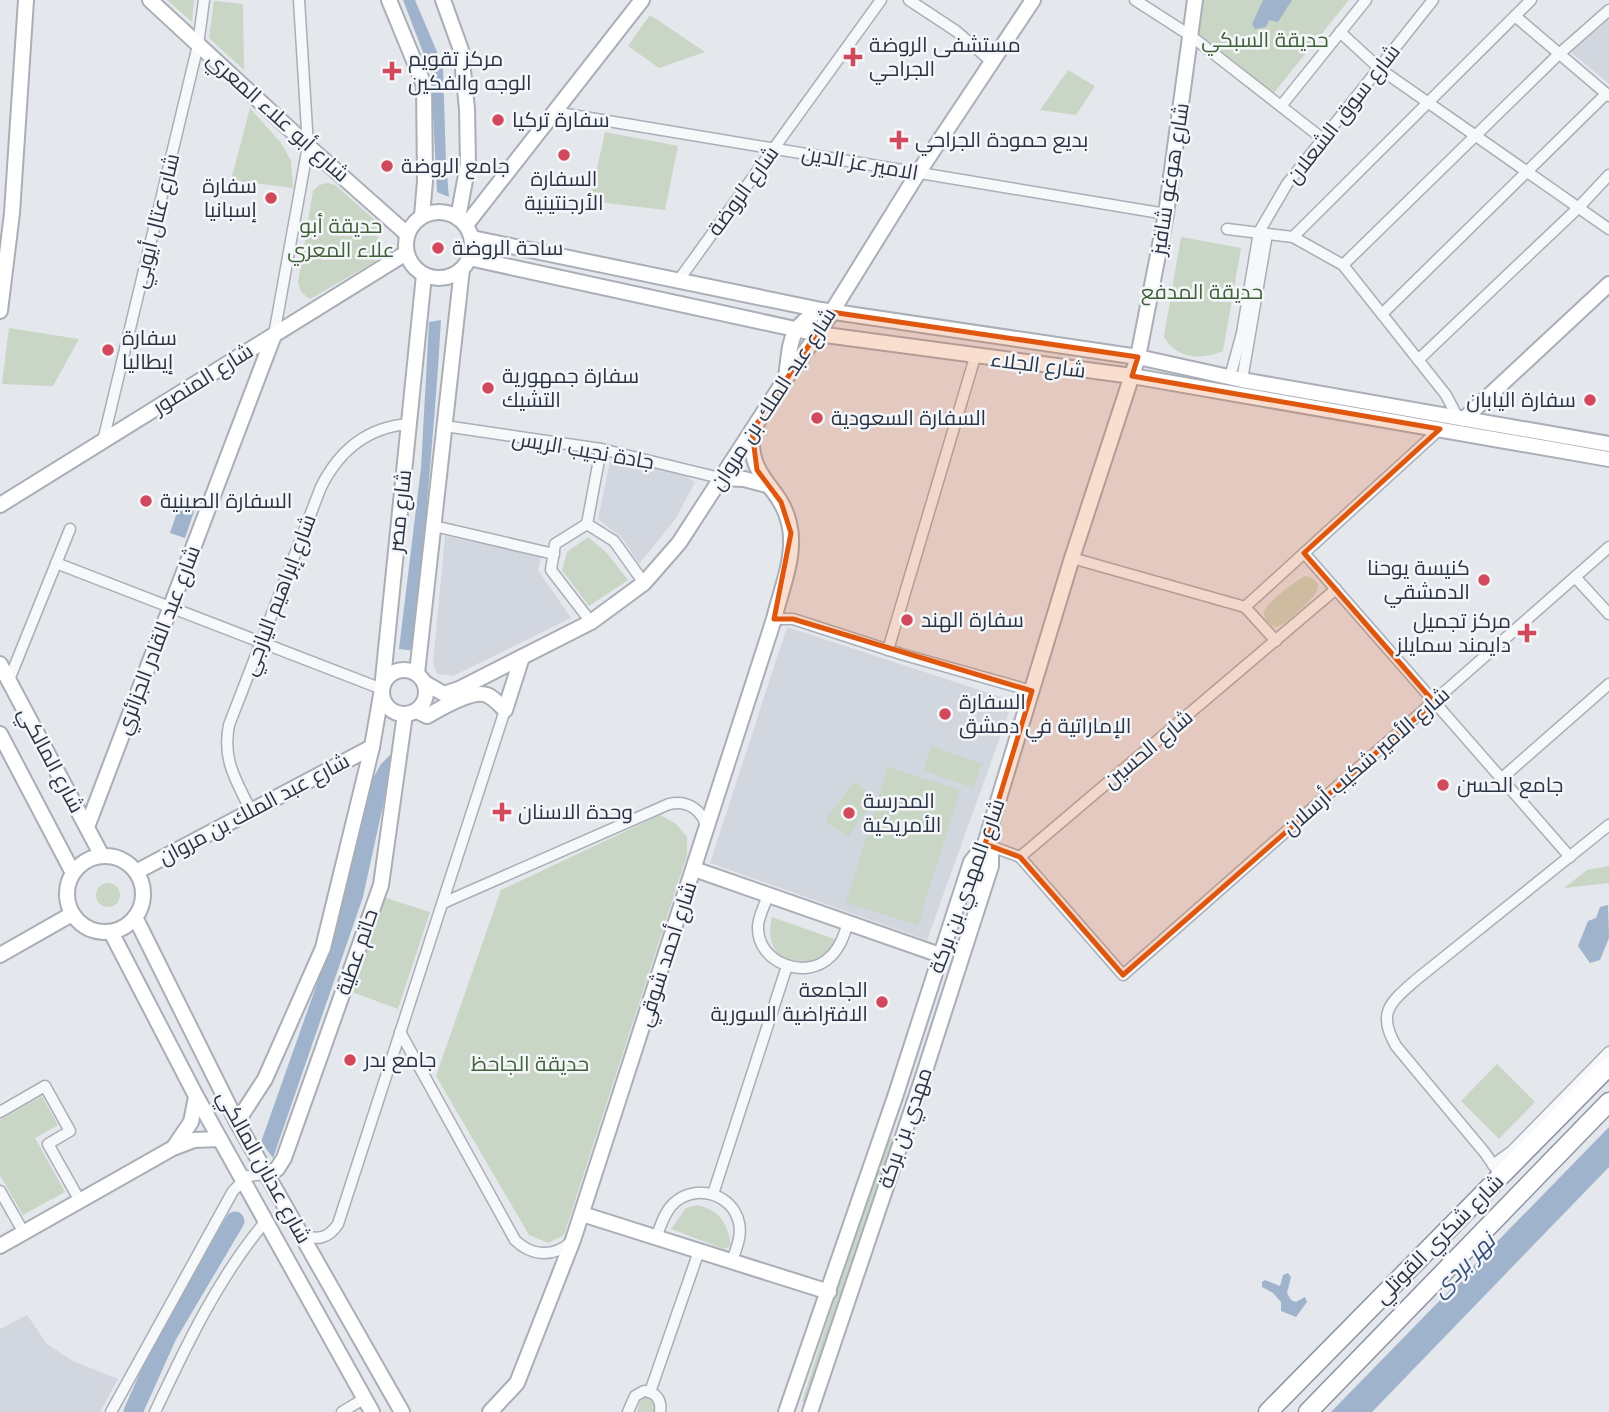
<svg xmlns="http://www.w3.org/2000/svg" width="1609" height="1412" font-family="'Open Sans',Cairo,sans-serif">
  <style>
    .built { fill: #d2d6de }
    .green { fill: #c9d6c5 }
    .water { fill: #9fb4cc }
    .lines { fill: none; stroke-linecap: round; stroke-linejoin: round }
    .river { stroke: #9fb4cc; stroke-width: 19 }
    .street-casing { stroke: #a9aeb7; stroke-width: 13 }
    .secondary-casing { stroke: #a9aeb7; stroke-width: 18 }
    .highway-casing { stroke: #8b94a3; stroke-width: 21 }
    .street { stroke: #f7f8fa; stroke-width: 10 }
    .secondary { stroke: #fff; stroke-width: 14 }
    .highway { stroke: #fff; stroke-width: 18 }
    .marked { fill: #df570f; fill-opacity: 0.2; stroke: #df570f; stroke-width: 5; stroke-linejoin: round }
    .poi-dot { fill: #d1495b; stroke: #f4f6f9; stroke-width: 2.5 }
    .labels { text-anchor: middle; stroke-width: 5; stroke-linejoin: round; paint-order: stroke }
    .park-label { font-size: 21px; fill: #3f6138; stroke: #f4f6f9 }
    .poi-label { font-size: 21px; fill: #2b3445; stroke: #f4f6f9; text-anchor: start }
    .street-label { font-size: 21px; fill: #2b3445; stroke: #f4f6f9 }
    .water-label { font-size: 23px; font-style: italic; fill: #34527a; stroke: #f4f6f9 }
  </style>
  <rect width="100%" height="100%" fill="#e4e7ec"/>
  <!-- built -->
  <g class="built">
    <path d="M1609,19V84L1572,53V49L1591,32L1593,33Z"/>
    <path d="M610,462L679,471L695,482L676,518L639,564L622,538L598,519Z"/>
    <path d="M445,536L541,557L538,570L571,618L453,676L437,674L433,664Z"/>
    <path d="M787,627L1013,701L927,940L710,863Z"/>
    <path d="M27,1315L47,1344L73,1361L118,1379L100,1412H0V1329Z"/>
  </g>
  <!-- green -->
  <g class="green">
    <path d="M167,0H194L192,22Z"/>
    <path d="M1199,0H1349L1272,95L1195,37Z"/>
    <path d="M214,1L243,4L244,70L209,38Z"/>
    <path d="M650,15L705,52L659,68L628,46Z"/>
    <path d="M1068,70L1095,86L1076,115L1040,110Z"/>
    <path d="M250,108L281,143L291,161L293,188L231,180Z"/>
    <path d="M605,132L678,146L665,210L590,201Z"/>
    <path d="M328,183L335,185L376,221L379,255L374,262L310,299L301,292L298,283L313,191L319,185Z"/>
    <path d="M1181,237L1241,248L1223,351C1202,361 1174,358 1164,336Z"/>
    <path d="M9,328L79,339L53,386L2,384Z"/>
    <path d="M588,537L606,552L628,580L589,606L562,570L567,552Z"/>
    <path d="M1305,576C1337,583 1301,608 1291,618C1287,621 1282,626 1277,627C1270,627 1263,619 1264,612C1266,603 1297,580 1305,576Z"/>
    <path d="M932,746L982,764L973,788L923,770Z"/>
    <path d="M888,767L960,790L918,925L846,903Z"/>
    <path d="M854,782L876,798L848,837L825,821Z"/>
    <path d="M660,815L676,824L687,837V855L564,1235L548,1243L529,1235L436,1076L501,890Z"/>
    <path d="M1609,866V883L1564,888L1587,870Z"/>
    <circle cx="108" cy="895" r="12"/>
    <path d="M383,897L430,912L398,1009L352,992Z"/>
    <path d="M772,917L837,940C817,979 759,968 772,917Z"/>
    <path d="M1497,1064L1535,1102L1499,1139L1461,1101Z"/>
    <path d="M42,1096L58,1125L35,1138L65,1192L23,1215L0,1175V1120Z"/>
    <path d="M885,1137L895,1140L807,1401L802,1402Z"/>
    <path d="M698,1205C720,1211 728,1224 731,1246L724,1249L671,1229L686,1208Z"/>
    <path d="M645,1397L651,1399L656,1408L655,1412H637L640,1402Z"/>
  </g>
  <!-- water -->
  <g class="water">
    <path d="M403,0H415L443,66L446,164L449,197L437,192L431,73Z"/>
    <path d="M1263,0H1292L1278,22L1269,20L1266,27L1255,29L1252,24Z"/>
    <path d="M441,320C435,430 422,540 416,651L399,649L421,468L429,322Z"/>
    <path d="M183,495L198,500L185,538L170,533Z"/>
    <path d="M395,750L363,897L273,1158L261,1142L318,981L344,891L365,792L381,764Z"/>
    <path d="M1608,905L1609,938L1600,960L1590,963L1578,946L1588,921L1596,918L1600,907Z"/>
    <path d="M1609,1127V1167L1372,1412H1331Z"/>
    <path d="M1288,1273L1291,1277L1287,1293L1291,1300L1296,1302L1305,1297L1307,1302L1296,1317L1281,1311V1302L1273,1293L1262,1287V1282L1265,1280L1280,1286L1283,1275Z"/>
  </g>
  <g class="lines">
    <!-- river -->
    <path class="river" d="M133,1412L167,1336L235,1221"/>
    <!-- street casing -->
    <g class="street-casing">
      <g id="street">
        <path d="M909,0L956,31L992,62"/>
        <path d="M1135,0L1191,36L1323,139"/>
        <path d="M1515,16L1609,96"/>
        <path d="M1340,32L1380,69L1609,229"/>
        <path d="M1281,106L1366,0"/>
        <path d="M554,112L1166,214"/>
        <path d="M1227,229L1293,237L1343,265L1446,395L1458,418"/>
        <path d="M1293,237L1531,0"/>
        <path d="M1343,265L1559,54L1609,10"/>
        <path d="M678,281L881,0"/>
        <path d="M1382,314L1606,94"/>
        <path d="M274,335L308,146L299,0"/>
        <path d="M1418,360L1578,208L1609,175"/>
        <path d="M1230,377L1242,333L1259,232L1287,184L1433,0"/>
        <path d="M1242,380L1267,234"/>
        <path d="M445,426L601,449L720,478"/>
        <path d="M103,441L198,45L204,0"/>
        <path d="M587,524L601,449"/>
        <path d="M434,526L554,554"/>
        <path d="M1304,553L1570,857"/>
        <path d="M1072,558L1245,607L1276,641"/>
        <path d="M56,563L382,689"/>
        <path d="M1575,577L1609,614"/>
        <path d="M1245,607L1440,429"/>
        <path d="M774,619H793L901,654L1032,691"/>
        <path d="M591,622L551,570L555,544L587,524L614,541L644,583"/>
        <path d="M888,650L975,357"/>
        <path d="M9,680L70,529"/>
        <path d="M1502,778L1609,684"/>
        <path d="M251,811C236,780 222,760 229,725L321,487C339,451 367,427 409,424"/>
        <path d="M985,844L1020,857L1123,975L1609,547"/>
        <path d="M1020,857L1336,589"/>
        <path d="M768,895C765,905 758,917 758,927C757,963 806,981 830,957C840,948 844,935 848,923"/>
        <path d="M443,903L669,804C688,800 703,810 707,829"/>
        <path d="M400,1032L515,1240C531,1256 553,1258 571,1242"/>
        <path d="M0,1112L45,1086L70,1131L48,1144L80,1201"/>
        <path d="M1493,1165L1512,1151L1609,1052"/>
        <path d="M1501,1176L1485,1153L1396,1046C1376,1012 1391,1002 1417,979L1609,825"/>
        <path d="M0,1191L24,1233"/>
        <path d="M713,1194L787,966"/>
        <path d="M301,1233C316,1242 329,1238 338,1224L505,710"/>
        <path d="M656,1237C661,1226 664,1212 674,1203C696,1183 733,1194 739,1223C742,1236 736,1249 732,1261"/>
        <path d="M650,1392L699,1251"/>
        <path d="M111,1412L233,1191L248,1176L266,1174"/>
        <path d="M155,1412C186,1346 218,1278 265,1222"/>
        <path d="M342,1412L365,1398"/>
        <path d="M628,1412L635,1396L644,1391C656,1392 662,1400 660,1412"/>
      </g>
    </g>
    <!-- secondary casing -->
    <g class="secondary-casing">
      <g id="secondary">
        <path d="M150,0L308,146L407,234"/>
        <path d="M389,0L424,85L425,181L422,216"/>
        <path d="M443,0L461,50L467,109L468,164L458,218"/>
        <circle cx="439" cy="245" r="33"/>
        <path d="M466,225L642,0"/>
        <path d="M472,238L821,310L1138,357L1242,380L1609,444"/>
        <path d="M469,258L818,334L1132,376L1609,459"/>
        <path d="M0,311L12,213L26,0"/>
        <path d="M786,377C791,343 787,328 821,310"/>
        <path d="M1464,419L1609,284"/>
        <path d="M720,478L744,479L767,485"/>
        <path d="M0,505L406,253"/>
        <path d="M0,664L102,856"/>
        <circle cx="404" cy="692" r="22"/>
        <path d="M417,673L462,269"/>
        <path d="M425,683L444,694L459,689L591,622L644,583L679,543L786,378L818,334L918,173L1033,0"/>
        <path d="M417,711L427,716C440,709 472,689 487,695C494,698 500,705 505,710L522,657"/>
        <path d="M0,734L73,873"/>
        <path d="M87,827L274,335"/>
        <circle cx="105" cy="894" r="38"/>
        <path d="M694,869L940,955"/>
        <path d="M136,872L372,747"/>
        <path d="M135,917L237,1122L402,1412"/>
        <path d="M111,932L196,1096L372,1412"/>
        <path d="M0,955L72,914"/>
        <path d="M237,1122L265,1079L323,948L372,747L382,689L424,275"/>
        <path d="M174,1147L191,1122L196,1097"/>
        <path d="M266,1174L277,1169L284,1158L381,885L405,714"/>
        <path d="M582,1214L829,1292"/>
        <path d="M0,1246L173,1148L194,1140L220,1139"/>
        <path d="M490,1412L517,1383L573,1240L774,619C781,589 797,554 789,523C780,484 748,481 752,431"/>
        <path d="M786,1412L895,1097L971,862L985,844L1072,558L1138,357L1166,214L1195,0"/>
        <path d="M810,1412L921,1083L991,866V854L985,844"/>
      </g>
    </g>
    <!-- highway casing -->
    <g class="highway-casing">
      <g id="highway">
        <path d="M1268,1412L1609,1066"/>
        <path d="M1308,1412L1609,1102"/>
      </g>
    </g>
    <!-- street -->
    <use href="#street" class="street"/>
    <!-- secondary -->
    <use href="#secondary" class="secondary"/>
    <!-- highway -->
    <use href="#highway" class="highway"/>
  </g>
  <!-- marked area -->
  <path class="marked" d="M831,312L1138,357L1132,376L1440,429L1304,553L1434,702L1123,975L1020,857L985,844L1032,691L793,619H774L791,533L781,502L757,470L752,431Z"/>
  <!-- markers -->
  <g class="poi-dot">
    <path d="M849.5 46.5h7v7h7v7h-7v7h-7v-7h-7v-7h7z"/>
    <path d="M388.5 60.5h7v7h7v7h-7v7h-7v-7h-7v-7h7z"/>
    <circle cx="498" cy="120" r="7"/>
    <path d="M895.5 129.5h7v7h7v7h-7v7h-7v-7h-7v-7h7z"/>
    <circle cx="564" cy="155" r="7"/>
    <circle cx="387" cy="166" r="7"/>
    <circle cx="271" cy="198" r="7"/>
    <circle cx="438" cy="248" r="7"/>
    <circle cx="108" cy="350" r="7"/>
    <circle cx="488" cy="388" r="7"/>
    <circle cx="1590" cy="400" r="7"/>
    <circle cx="817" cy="418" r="7"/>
    <circle cx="146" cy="501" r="7"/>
    <circle cx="1484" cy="580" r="7"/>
    <circle cx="907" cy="620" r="7"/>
    <path d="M1523.5 622.5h7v7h7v7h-7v7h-7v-7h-7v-7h7z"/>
    <circle cx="945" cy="714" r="7"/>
    <circle cx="1443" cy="785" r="7"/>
    <path d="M498.5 801.5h7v7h7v7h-7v7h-7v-7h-7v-7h7z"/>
    <circle cx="849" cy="813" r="7"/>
    <circle cx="882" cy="1002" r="7"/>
    <circle cx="350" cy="1060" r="7"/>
  </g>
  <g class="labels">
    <!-- park labels -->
    <g class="park-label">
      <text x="1265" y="47">حديقة السبكي</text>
      <text x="341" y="233">حديقة أبو<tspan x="341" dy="24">علاء المعري</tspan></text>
      <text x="1202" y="299">حديقة المدفع</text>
      <text x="530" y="1071">حديقة الجاحظ</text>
    </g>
    <!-- poi labels -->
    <g class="poi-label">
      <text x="869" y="52">مستشفى الروضة<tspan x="869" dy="24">الجراحي</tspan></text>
      <text x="408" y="66">مركز تقويم<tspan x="408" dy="24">الوجه والفكين</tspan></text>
      <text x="512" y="127">سفارة تركيا</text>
      <text x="915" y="147">بديع حمودة الجراحي</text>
      <text x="401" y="173">جامع الروضة</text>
      <text x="564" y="186" text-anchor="middle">السفارة<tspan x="564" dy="24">الأرجنتينية</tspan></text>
      <text x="257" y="193" text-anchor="end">سفارة<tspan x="257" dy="24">إسبانيا</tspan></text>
      <text x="452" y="255">ساحة الروضة</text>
      <text x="122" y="345">سفارة<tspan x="122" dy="24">إيطاليا</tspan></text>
      <text x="502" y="383">سفارة جمهورية<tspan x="502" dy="24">التشيك</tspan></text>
      <text x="1576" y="407" text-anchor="end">سفارة اليابان</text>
      <text x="831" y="425">السفارة السعودية</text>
      <text x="160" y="508">السفارة الصينية</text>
      <text x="1470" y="575" text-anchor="end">كنيسة يوحنا<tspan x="1470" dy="24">الدمشقي</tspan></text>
      <text x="921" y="627">سفارة الهند</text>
      <text x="1511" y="628" text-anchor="end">مركز تجميل<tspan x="1511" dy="24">دايمند سمايلز</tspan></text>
      <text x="959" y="709">السفارة<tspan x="959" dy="24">الإماراتية في دمشق</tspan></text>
      <text x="1457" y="792">جامع الحسن</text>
      <text x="863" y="808">المدرسة<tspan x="863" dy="24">الأمريكية</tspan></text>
      <text x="518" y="819">وحدة الاسنان</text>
      <text x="868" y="997" text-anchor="end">الجامعة<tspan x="868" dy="24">الافتراضية السورية</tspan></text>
      <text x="364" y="1067">جامع بدر</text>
    </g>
    <!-- street labels -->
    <g class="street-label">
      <text transform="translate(1343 114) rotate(-52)" y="7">شارع سوق الشعلان</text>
      <text transform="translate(278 117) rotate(42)" y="7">شارع أبو علاء المعري</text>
      <text transform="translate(860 163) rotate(10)" y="7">الامير عز الدين</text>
      <text transform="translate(1170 179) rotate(-81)" y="7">شارع هوغو شافيز</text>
      <text transform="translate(743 191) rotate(-54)" y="7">شارع الروضة</text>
      <text transform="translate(156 221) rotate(-76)" y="7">شارع عتال أيوبي</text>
      <text transform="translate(1038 365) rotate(7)" y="7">شارع الجلاء</text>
      <text transform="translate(203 379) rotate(-32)" y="7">شارع المنصور</text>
      <text transform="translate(773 399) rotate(-57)" y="7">شارع عبد الملك بن مروان</text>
      <text transform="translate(583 450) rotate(10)" y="7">جادة نجيب الريس</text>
      <text transform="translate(400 511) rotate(-84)" y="7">شارع مصر</text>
      <text transform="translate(279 595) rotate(-69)" y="7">شارع إبراهيم اليازجي</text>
      <text transform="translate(158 640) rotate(-69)" y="7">شارع عبد القادر الجزائري</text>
      <text transform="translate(1148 749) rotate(-40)" y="7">شارع الحسين</text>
      <text transform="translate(51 760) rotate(62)" y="7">شارع المالكي</text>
      <text transform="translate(1366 761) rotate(-41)" y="7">شارع الأمير شكيب أرسلان</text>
      <text transform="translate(254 809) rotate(-28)" y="7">شارع عبد الملك بن مروان</text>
      <text transform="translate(967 886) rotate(-70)" y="7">شارع المهدي بن بركة</text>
      <text transform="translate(357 952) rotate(-71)" y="7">حاتم عطية</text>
      <text transform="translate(667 954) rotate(-72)" y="7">شارع أحمد شوقي</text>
      <text transform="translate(905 1128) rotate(-71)" y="7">مهدي بن بركة</text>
      <text transform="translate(264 1167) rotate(61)" y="7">شارع عدنان المالكي</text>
      <text transform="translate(1439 1239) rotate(-45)" y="7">شارع شكري القوتلي</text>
    </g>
    <!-- water labels -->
    <g class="water-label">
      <text transform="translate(1463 1265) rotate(-45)" y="8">نهر بردى</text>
    </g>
  </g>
</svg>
